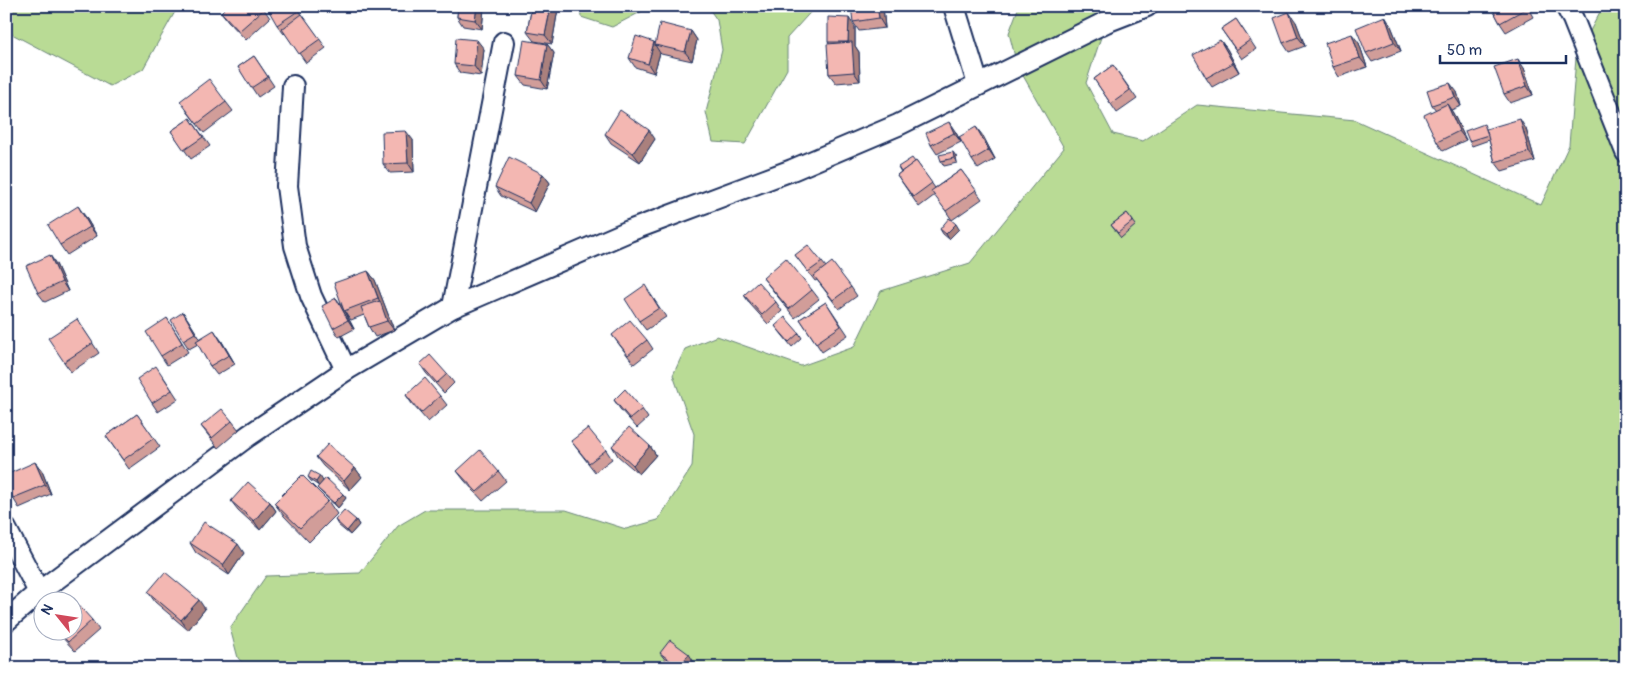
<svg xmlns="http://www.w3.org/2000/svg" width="1632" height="674" font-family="Pangolin,sans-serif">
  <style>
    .green { fill: #b9db95; stroke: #6a857a }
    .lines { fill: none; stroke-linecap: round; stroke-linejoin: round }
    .street-casing { stroke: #1b2f5e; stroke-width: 24 }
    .street { stroke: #fff; stroke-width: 20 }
    .wall { fill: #d19d99; stroke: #1b2f5e }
    .shaded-wall { fill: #aa807d; stroke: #1b2f5e }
    .building { fill: #f3b7b2; stroke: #1b2f5e }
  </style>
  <rect width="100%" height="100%" fill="#fff"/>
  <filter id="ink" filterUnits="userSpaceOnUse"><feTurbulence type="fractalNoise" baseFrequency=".02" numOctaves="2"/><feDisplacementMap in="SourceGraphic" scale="10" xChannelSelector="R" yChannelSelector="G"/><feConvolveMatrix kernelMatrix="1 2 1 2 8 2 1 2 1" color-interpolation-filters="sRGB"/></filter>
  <g filter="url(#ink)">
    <!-- green -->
    <g class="green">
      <path d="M6,6H174L176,10L143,69L110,86L12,34L6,28Z"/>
      <path d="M580,6H652L612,27L581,17Z"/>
      <path d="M707,6H816L787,38V69L745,144L713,142L706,112L722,50L717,20Z"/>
      <path d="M1019,6H1147L1106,22L1086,83L1113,134L1143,141L1197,105L1355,120L1541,205L1569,145L1576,58L1603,6H1626V668H247L238,658L230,628L266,576L360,573L398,526L425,510H566L626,529L658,520L692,467L694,434L673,375L685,349L717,336L801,366L854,347L881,291L970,263L1064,148L1017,65L1009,33Z"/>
    </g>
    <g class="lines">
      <!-- street casing -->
      <g class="street-casing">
        <g id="street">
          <path d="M954,6L978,84"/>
          <path d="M1566,6L1573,19L1626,152"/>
          <path d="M293,86L287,186L295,246L311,296L346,370"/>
          <path d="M453,307L504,42"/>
          <path d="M6,529L39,592"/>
          <path d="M6,621L39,592L248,436L346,370L453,307L629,231L792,170L898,125L1106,22L1147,6"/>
        </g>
      </g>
      <!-- street -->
      <use href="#street" class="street"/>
    </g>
    <!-- wall -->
    <g class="wall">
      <path d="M296,6L326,48L306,63L285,33L284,34L277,25Z"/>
      <path d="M458,6H490V9L484,8L482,29L463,26L457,17Z"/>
      <path d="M532,6H557L558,9L552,44L534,41L527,32Z"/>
      <path d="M883,6L885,28L859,31L853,22Z"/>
      <path d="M1491,6H1527L1533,17L1506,32L1500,23Z"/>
      <path d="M264,9L270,18L246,40L228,21L221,12Z"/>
      <path d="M1236,19L1256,49L1242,59L1221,29Z"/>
      <path d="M1296,22L1305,46L1289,52L1283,43Z"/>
      <path d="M1391,26L1401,51L1372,62L1366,53Z"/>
      <path d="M855,27V46L859,52L860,81L836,83L829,74V44L828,42Z"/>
      <path d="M691,31L697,40L692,61L661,54L660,53L654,73L635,67L629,58L654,42L655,43Z"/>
      <path d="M1220,40L1227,49L1239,72L1212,87L1206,78Z"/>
      <path d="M1359,43L1367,67L1339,77L1333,67Z"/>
      <path d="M547,44L554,53L547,89L525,85L518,76Z"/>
      <path d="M484,49L481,76L460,73L454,64Z"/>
      <path d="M254,56L274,86L258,97L238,67Z"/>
      <path d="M1113,65L1137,99L1117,113L1094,79Z"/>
      <path d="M1524,68L1533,95L1510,103L1504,94Z"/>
      <path d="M1457,92L1461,106L1451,110L1453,113L1466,140L1443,151L1437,142L1436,110L1432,105Z"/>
      <path d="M226,102L233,111L204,133L186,110Z"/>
      <path d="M190,118L210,146L191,159L171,131Z"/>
      <path d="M1487,129H1526L1535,161L1502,171L1495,162L1489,140L1472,146L1469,141Z"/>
      <path d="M955,131L961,142L937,154L931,145Z"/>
      <path d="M605,134L655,139L640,162L611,143Z"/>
      <path d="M983,136L995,159L978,169L972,160Z"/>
      <path d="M413,140L414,172L390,173L383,164Z"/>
      <path d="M956,156L957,163L944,166L941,161Z"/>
      <path d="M916,161L935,188L961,170L982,199L952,220L935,195L919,207L897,175Z"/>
      <path d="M543,174L550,183L535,212L501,196L495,187Z"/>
      <path d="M1127,213L1136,225L1121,238L1111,225Z"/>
      <path d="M85,216L97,236L67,255L60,245Z"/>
      <path d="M940,229H959L949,239L943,234Z"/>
      <path d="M795,255L822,262L826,267L851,287L857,296L839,309L817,280L815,281Z"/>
      <path d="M56,264L68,291L45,302L38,293Z"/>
      <path d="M368,271L375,280L394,330L375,337L369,327L364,315L351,320L345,312L354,329L339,337L333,328L343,309Z"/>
      <path d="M763,278L812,290L819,299L795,318L770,287Z"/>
      <path d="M651,295L666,317L646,330L639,321Z"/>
      <path d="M744,295L776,302L782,311L768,324L750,304Z"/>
      <path d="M826,302L848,335L822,352L800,319Z"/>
      <path d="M183,312L200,339L221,340L235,364L217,375L210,366L198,344L189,349L183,340Z"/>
      <path d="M167,318L188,352L167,365L161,356Z"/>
      <path d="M77,319L99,353L71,372L64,362Z"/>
      <path d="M775,326L799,333L802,338L792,347Z"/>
      <path d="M612,335L647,340L653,349L634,364Z"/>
      <path d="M420,364L447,374L454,383L444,393L426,373Z"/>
      <path d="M163,376L178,399L158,412L152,403Z"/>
      <path d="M406,395L440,396L447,405L428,422L412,404Z"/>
      <path d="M614,400L642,409L648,418L637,428L620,409Z"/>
      <path d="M137,414L160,447L129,469L106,436Z"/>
      <path d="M232,421L239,430L218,448L201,426Z"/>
      <path d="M571,441L606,450L612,459L595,472Z"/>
      <path d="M612,446H650L656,455L639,474L618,456Z"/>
      <path d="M316,457L355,468L362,477L350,490L323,466Z"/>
      <path d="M35,462L42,471L51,494L19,508L13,498Z"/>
      <path d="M457,471L499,472L506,481L483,501L464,480Z"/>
      <path d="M308,477L323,481L343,494L346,498L338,508L321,492L317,488L319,486L311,481Z"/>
      <path d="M231,501L270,502L276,511L260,530L238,510Z"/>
      <path d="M328,501L337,514L309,542L284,516L274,503Z"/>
      <path d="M335,520H356L359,525L350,535L338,525Z"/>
      <path d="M190,543L244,553L229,575L196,553Z"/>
      <path d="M148,592L205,609L188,630L155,602Z"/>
      <path d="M92,620L99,630L75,651L57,632H72Z"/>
      <path d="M660,653L695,664L692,668H674L667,662Z"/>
    </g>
    <!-- shaded-wall -->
    <g class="shaded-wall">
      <path d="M477,6H483L484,8L482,29L475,20Z"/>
      <path d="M551,6H557L558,9L552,44L545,35Z"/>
      <path d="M877,6H883L885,28L879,18Z"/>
      <path d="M1289,12L1296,22L1305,46L1298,37Z"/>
      <path d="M1385,16L1391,26L1401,51L1394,42Z"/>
      <path d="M849,18L855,27V46L859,52L860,81L854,72L848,42Z"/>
      <path d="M691,31L697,40L692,61L685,52Z"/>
      <path d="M1352,34L1359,43L1367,67L1360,58Z"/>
      <path d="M477,40L484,49L481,76L474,66Z"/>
      <path d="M1220,40L1227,49L1239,72L1233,63Z"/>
      <path d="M654,42L656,45H655L660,53L654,73L648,64Z"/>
      <path d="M547,44L554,53L547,89L541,80Z"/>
      <path d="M1518,59L1524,68L1533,95L1527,86Z"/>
      <path d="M1450,83L1457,92L1461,106L1455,97Z"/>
      <path d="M1447,104L1453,113L1466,140L1459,131Z"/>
      <path d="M1520,119L1526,129L1535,161L1529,152Z"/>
      <path d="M949,122L955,131L961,142L954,133Z"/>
      <path d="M976,127L983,136L995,159L989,150Z"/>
      <path d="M649,130L655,139L640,162L633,153Z"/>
      <path d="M406,131L413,140L414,172L408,163Z"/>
      <path d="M953,152L956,156L957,163L954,158Z"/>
      <path d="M543,174L550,183L535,212L529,203Z"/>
      <path d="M78,206L85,216L97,236L90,227Z"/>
      <path d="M956,224L959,229L949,239L946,234Z"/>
      <path d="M50,255L56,264L68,291L62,282Z"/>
      <path d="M368,271L375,280L394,330L387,321Z"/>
      <path d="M336,298L343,307L354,329L348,320Z"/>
      <path d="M183,312L189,321L202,342L195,333Z"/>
      <path d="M214,330L221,340L235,364L229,355Z"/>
      <path d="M650,446L656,455L639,474L633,465Z"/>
      <path d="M35,462L42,471L51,494L45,485Z"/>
      <path d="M355,468L362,477L350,490L344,481Z"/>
      <path d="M320,476L323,481L319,487L316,482Z"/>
      <path d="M343,494L346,498L338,508L334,503Z"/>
      <path d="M270,502L276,511L260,530L254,521Z"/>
      <path d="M356,520L359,525L350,535L347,531Z"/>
      <path d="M238,544L244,553L229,575L223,565Z"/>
      <path d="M199,600L205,609L188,630L181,620Z"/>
      <path d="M689,654L695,664L692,668H680L679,667Z"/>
    </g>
    <!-- building -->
    <g class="building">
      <path d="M227,6H262L264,9L239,31L221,12Z"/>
      <path d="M266,6H295L298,11L277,25Z"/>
      <path d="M458,6H477L475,20L457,17Z"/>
      <path d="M532,6H551L545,35L527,32Z"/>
      <path d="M851,6H877L879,18L853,22Z"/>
      <path d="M1491,6H1526L1527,8L1500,23Z"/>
      <path d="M1289,12L1298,37L1283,43L1274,18Z"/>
      <path d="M302,14L320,39L299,54L282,29Z"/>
      <path d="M1385,16L1394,42L1366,53L1356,28Z"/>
      <path d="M828,17L849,18L848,42H828Z"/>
      <path d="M1236,19L1250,40L1236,50L1221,29Z"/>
      <path d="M660,23L691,31L685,52L655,45Z"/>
      <path d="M1352,34L1360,58L1333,67L1325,43Z"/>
      <path d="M636,36L654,42L648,64L629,58Z"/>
      <path d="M456,38L477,40L474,66L454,64Z"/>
      <path d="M524,40L547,44L541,80L518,76Z"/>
      <path d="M1220,40L1233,63L1206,78L1193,55Z"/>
      <path d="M852,42L854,72L829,74L827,44Z"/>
      <path d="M254,56L268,77L251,88L238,67Z"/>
      <path d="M1518,59L1527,86L1504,94L1494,67Z"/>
      <path d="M1113,65L1130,90L1111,104L1094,79Z"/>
      <path d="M209,79L226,102L197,124L180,101Z"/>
      <path d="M1450,83L1455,97L1432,105L1427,90Z"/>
      <path d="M1447,104L1459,131L1437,142L1424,115Z"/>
      <path d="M620,110L649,130L633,153L605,134Z"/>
      <path d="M190,118L203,137L184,150L171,131Z"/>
      <path d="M1520,119L1529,152L1495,162L1486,129Z"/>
      <path d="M949,122L954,133L931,145L926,133Z"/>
      <path d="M1484,124L1488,135L1469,141L1465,131Z"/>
      <path d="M976,127L989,150L972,160L959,137Z"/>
      <path d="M406,131L408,163L383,164L382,132Z"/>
      <path d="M953,152L954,158L941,161L939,155Z"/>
      <path d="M509,157L543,174L529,203L495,187Z"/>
      <path d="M912,158L915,162L901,172L898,167Z"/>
      <path d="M916,161L932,183L913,197L897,175Z"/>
      <path d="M961,170L976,190L946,211L931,191Z"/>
      <path d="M78,206L90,227L60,245L48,225Z"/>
      <path d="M1127,213L1133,221L1118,233L1111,225Z"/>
      <path d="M949,218L956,224L946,234L940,229Z"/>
      <path d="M808,245L822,262L808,272L795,255Z"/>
      <path d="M50,255L62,282L38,293L26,266Z"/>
      <path d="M786,258L812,290L789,309L763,278Z"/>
      <path d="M832,262L851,287L833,300L814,276Z"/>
      <path d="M368,271L378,298L344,311L334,283Z"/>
      <path d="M758,282L776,302L762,315L744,295Z"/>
      <path d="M645,285L659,308L639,321L625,299Z"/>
      <path d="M336,298L348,320L333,328L322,306Z"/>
      <path d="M380,301L387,321L369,327L361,307Z"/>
      <path d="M826,302L841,326L816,343L800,319Z"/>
      <path d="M183,312L195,333L183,340L171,320Z"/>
      <path d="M785,317L799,333L789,342L775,326Z"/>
      <path d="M167,318L182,343L161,356L146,332Z"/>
      <path d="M77,319L93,343L64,362L48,338Z"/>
      <path d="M630,320L647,340L628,355L612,335Z"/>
      <path d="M214,330L229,355L210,366L196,341Z"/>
      <path d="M430,355L447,374L437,383L420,364Z"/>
      <path d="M156,366L172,390L152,403L137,379Z"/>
      <path d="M425,378L440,396L421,413L406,395Z"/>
      <path d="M625,389L642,409L630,419L614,400Z"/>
      <path d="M222,409L232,421L212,438L201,426Z"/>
      <path d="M137,414L154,438L123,460L106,436Z"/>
      <path d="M629,427L650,446L633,465L612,446Z"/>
      <path d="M588,428L606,450L589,463L571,441Z"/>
      <path d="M328,444L355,468L344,481L316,457Z"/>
      <path d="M480,450L499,472L477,492L457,471Z"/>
      <path d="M35,462L45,485L13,498L6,483V475Z"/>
      <path d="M311,471L320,476L316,482L308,477Z"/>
      <path d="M302,475L328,501L300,528L274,503Z"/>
      <path d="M326,478L343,494L334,503L317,488Z"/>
      <path d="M248,482L270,502L254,521L231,501Z"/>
      <path d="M344,510L356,520L347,531L335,520Z"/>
      <path d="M204,522L238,544L223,565L190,543Z"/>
      <path d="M165,572L199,600L181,620L148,592Z"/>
      <path d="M74,600L92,620L68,642L59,632H72V602Z"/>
      <path d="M670,640L689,654L679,667L660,653Z"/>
    </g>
  </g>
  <!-- margin -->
  <rect width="1632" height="674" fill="none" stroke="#fff" stroke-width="25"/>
  <rect x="12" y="12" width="1607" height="649" fill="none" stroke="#1b2f5e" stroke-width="2" filter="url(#ink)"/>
  <!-- north arrow -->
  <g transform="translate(58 616) rotate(300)"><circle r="24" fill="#ffffff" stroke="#a4acbf"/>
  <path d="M0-4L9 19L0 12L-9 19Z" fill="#d1495b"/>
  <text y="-8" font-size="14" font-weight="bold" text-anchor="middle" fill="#1b2f5e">N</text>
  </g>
  <!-- scale -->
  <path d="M1440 55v8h126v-8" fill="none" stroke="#1b2f5e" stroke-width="2.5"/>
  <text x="1447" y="55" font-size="15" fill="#1b2f5e" stroke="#ffffff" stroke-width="4" paint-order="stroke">50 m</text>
</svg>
